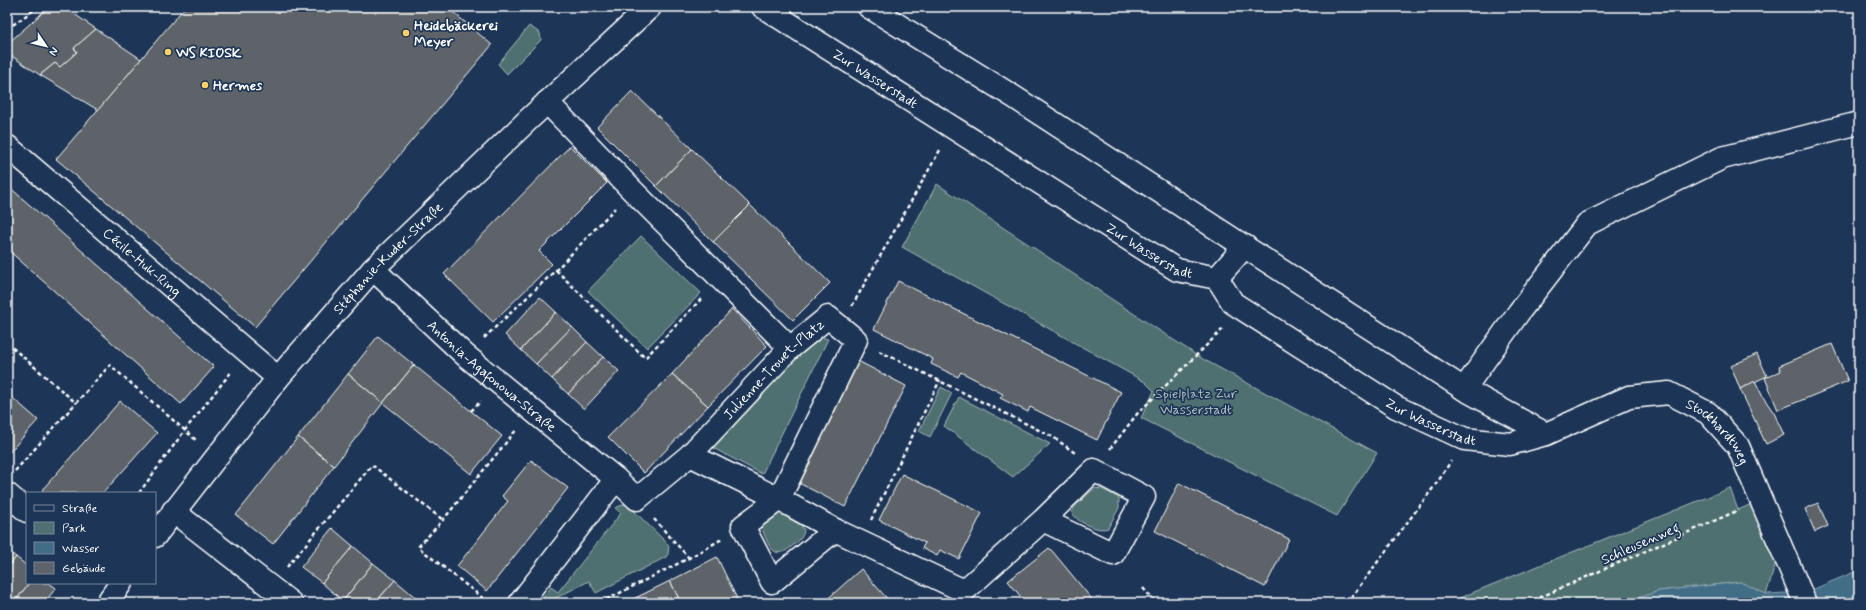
<svg xmlns="http://www.w3.org/2000/svg" width="1866" height="610" font-family="Mynerve,sans-serif">
  <style>
    .green { fill: #507070; stroke: #a8b8b8 }
    .water { fill: #426d87; stroke: #8ea7b7 }
    .building { fill: #5d6368; stroke: #fff }
    .lines { fill: none; stroke-linecap: round; stroke-linejoin: round }
    .minor-casing { stroke: #fff; stroke-width: 25 }
    .path { stroke: #fff; stroke-width: 2.5; stroke-dasharray: 4 3; stroke-linecap: butt }
    .minor { stroke: #1d3557; stroke-width: 22 }
    .poi-dot { fill: #ffd166; stroke: #1d3557; stroke-width: 1.5 }
    .labels { text-anchor: middle; stroke-width: 3.5; stroke-linejoin: round; paint-order: stroke }
    .poi-label { font-size: 14px; font-weight: bold; fill: #fff; stroke: #1d3557; text-anchor: start }
    .street-label { font-size: 14px; fill: #fff; stroke: #1d3557 }
    .park-label { font-size: 14px; fill: #b0bfbf; stroke: #1d3557 }
  </style>
  <rect width="100%" height="100%" fill="#1d3557"/>
  <filter id="ink" filterUnits="userSpaceOnUse"><feTurbulence type="fractalNoise" baseFrequency=".025" numOctaves="2"/><feDisplacementMap in="SourceGraphic" scale="8" xChannelSelector="R" yChannelSelector="G"/><feConvolveMatrix kernelMatrix="1 2 1 2 8 2 1 2 1" color-interpolation-filters="sRGB"/></filter>
  <g filter="url(#ink)">
    <!-- green -->
    <g class="green">
      <path d="M529,26L540,33L541,40L507,74L498,64Z"/>
      <path d="M937,184L1201,358L1377,453L1337,516L1141,418L1154,391L1145,382L902,247Z"/>
      <path d="M641,236L701,293L647,348L588,291Z"/>
      <path d="M817,336L828,339L762,474L713,448L711,443L805,341Z"/>
      <path d="M941,387L952,393L930,437L919,431Z"/>
      <path d="M959,397L1050,444L1013,477L944,426Z"/>
      <path d="M1095,488L1102,489L1119,498V508L1108,528C1098,532 1077,522 1072,513L1074,507Z"/>
      <path d="M1730,488L1738,510L1761,500L1781,546L1766,595L1740,582L1659,591L1625,603H1447Z"/>
      <path d="M625,504L629,506L669,545L668,554L666,557L596,593L589,581L546,603H539L551,587L558,592L621,513L615,508Z"/>
      <path d="M775,510L798,521L804,530C803,539 797,542 791,547C771,564 767,539 760,524Z"/>
    </g>
    <!-- water -->
    <path class="water" d="M1859,570V603H1625L1659,591L1740,582L1766,594L1807,592Z"/>
    <!-- building -->
    <g class="building">
      <path d="M49,7H64L96,29L74,48L77,52L60,67L55,63L40,75L7,53V44Z"/>
      <path d="M185,7H447L492,45L255,327L56,159Z"/>
      <path d="M96,29L141,59L98,110L40,75L55,63L60,67L77,52L74,48Z"/>
      <path d="M632,91L692,149L656,186L597,127Z"/>
      <path d="M570,146L607,183L539,251L552,264L493,322L444,274Z"/>
      <path d="M692,149L750,205L713,242L656,186Z"/>
      <path d="M7,185L214,367L181,404L7,249Z"/>
      <path d="M750,205L830,283L793,320L713,242Z"/>
      <path d="M898,281L1121,392L1097,440L1030,407L1028,412L1000,398L1003,394L961,372L958,377L931,364L933,359L874,329Z"/>
      <path d="M540,297L556,312L521,350L505,335Z"/>
      <path d="M732,309L767,346L708,406L672,374Z"/>
      <path d="M556,312L572,327L536,364L521,350Z"/>
      <path d="M572,327L587,342L552,379L536,364Z"/>
      <path d="M378,336L414,365L383,403L348,374Z"/>
      <path d="M587,342L603,357L568,394L552,379Z"/>
      <path d="M1832,344L1848,381L1778,410L1765,378L1781,371L1779,366Z"/>
      <path d="M1757,354L1767,376L1740,389L1731,366Z"/>
      <path d="M603,357L619,371L584,409L568,394Z"/>
      <path d="M858,361L906,386L845,507L797,482Z"/>
      <path d="M414,365L502,436L471,474L383,403Z"/>
      <path d="M348,374L383,403L334,466L298,437Z"/>
      <path d="M672,374L708,406L644,473L608,437Z"/>
      <path d="M1755,381L1763,397L1774,413L1784,435L1766,444L1740,389Z"/>
      <path d="M7,393L38,420L7,455Z"/>
      <path d="M120,401L157,433L103,493H45L42,490Z"/>
      <path d="M298,437L334,466L273,544L236,515Z"/>
      <path d="M531,460L568,488L487,591L457,566L508,501L502,496Z"/>
      <path d="M902,474L982,513L959,559L940,550L937,556L922,548L925,543L879,520Z"/>
      <path d="M1179,483L1289,539L1265,587L1155,531Z"/>
      <path d="M1818,503L1828,526L1815,532L1805,509Z"/>
      <path d="M332,528L353,546L322,583L301,567Z"/>
      <path d="M353,546L373,563L343,601L322,583Z"/>
      <path d="M1049,548L1053,552L1095,603H1026L1008,581Z"/>
      <path d="M7,550L16,557L7,569Z"/>
      <path d="M16,557L27,566V583H29L14,603H7V569Z"/>
      <path d="M717,557L739,603H681L670,581Z"/>
      <path d="M373,563L395,580L375,603H346L343,601Z"/>
      <path d="M861,569L891,603H823Z"/>
      <path d="M395,580L415,597L410,603H375Z"/>
      <path d="M670,581L681,603H625Z"/>
      <path d="M29,583H49L56,588L44,603H14Z"/>
      <path d="M415,597L423,603H410Z"/>
    </g>
    <g class="lines">
      <!-- minor casing -->
      <g class="minor-casing">
        <g id="minor">
          <path id="s1" d="M763,7L1177,270L1217,278L1233,303L1396,407L1465,439L1510,444L1546,434L1629,397L1669,393L1708,413L1738,446L1805,603"/>
          <path d="M869,7L1014,97L1464,389L1546,434"/>
          <path d="M547,102L632,190L790,348"/>
          <path id="s2" d="M7,146L278,378"/>
          <path id="s3" d="M373,269L465,355L616,479L637,499L690,455L790,348L828,317L856,340L779,499L743,526L772,582L835,530"/>
          <path d="M1217,278L1245,246"/>
          <path d="M1464,389L1519,312L1587,224L1722,158L1859,123"/>
          <path d="M690,455L779,499L835,530L964,591L1043,520L1094,470L1144,497L1113,554L1043,520"/>
          <path d="M7,494L27,511"/>
          <path d="M173,511L291,603"/>
          <path id="s4" d="M155,536L278,378L373,269L528,120L650,7"/>
          <path d="M107,603L121,583"/>
          <path d="M520,603L616,479"/>
        </g>
      </g>
      <!-- path -->
      <g class="path">
        <path d="M7,29L38,7"/>
        <path d="M556,270L645,358L703,297"/>
        <path d="M852,306L940,150"/>
        <path d="M484,338L556,270L615,208"/>
        <path d="M7,343L76,403"/>
        <path d="M879,351L1053,437L1075,453"/>
        <path d="M471,411L481,401"/>
        <path d="M1110,449L1137,414L1224,328"/>
        <path d="M15,471L110,365L197,441"/>
        <path d="M139,493L185,430L232,371"/>
        <path d="M654,519L689,558"/>
        <path d="M871,520L940,380"/>
        <path d="M287,567L372,465L443,520"/>
        <path d="M1143,588L1156,603"/>
        <path d="M489,603L418,547L443,520L517,429"/>
        <path d="M600,603L689,558L722,539"/>
        <path d="M1347,603L1439,480L1451,461"/>
        <path d="M1527,603L1739,510"/>
      </g>
      <!-- minor -->
      <use href="#minor" class="minor"/>
    </g>
  </g>
  <!-- markers -->
  <g class="poi-dot">
    <circle cx="406" cy="33" r="4"/>
    <circle cx="168" cy="52" r="4"/>
    <circle cx="205" cy="85" r="4"/>
  </g>
  <g class="labels">
    <!-- poi labels -->
    <g class="poi-label">
      <text x="414" y="30">Heidebäckerei<tspan x="414" dy="16">Meyer</tspan></text>
      <text x="176" y="57">WS KIOSK</text>
      <text x="213" y="90">Hermes</text>
    </g>
    <!-- street labels -->
    <g class="street-label">
      <text dy="5" stroke="none"><textPath href="#s1" startOffset="133">Zur Wasserstadt</textPath></text>
      <text dy="5" stroke="none"><textPath href="#s1" startOffset="457">Zur Wasserstadt</textPath></text>
      <text dy="5" stroke="none"><textPath href="#s4" startOffset="363">Stéphanie-Kuder-Straße</textPath></text>
      <text dy="5" stroke="none"><textPath href="#s2" startOffset="178">Cécile-Huk-Ring</textPath></text>
      <text dy="5" stroke="none"><textPath href="#s3" startOffset="539">Julienne-Trouet-Platz</textPath></text>
      <text dy="5" stroke="none"><textPath href="#s3" startOffset="160">Antonia-Agafonowa-Straße</textPath></text>
      <text dy="5" stroke="none"><textPath href="#s1" startOffset="792">Zur Wasserstadt</textPath></text>
      <text dy="5" stroke="none"><textPath href="#s1" startOffset="1108">Stockhardtweg</textPath></text>
      <text transform="translate(1640 543) rotate(-24)" y="5">Schleusenweg</text>
    </g>
    <!-- park labels -->
    <g class="park-label">
      <text x="1196" y="398">Spielplatz Zur<tspan x="1196" dy="16">Wasserstadt</tspan></text>
    </g>
  </g>
  <!-- margin -->
  <rect width="1866" height="610" fill="none" stroke="#1d3557" stroke-width="24"/>
  <rect x="12" y="12" width="1842" height="586" fill="none" stroke="#fff" stroke-width="1.5" filter="url(#ink)"/>
  <!-- legend -->
  <rect x="26" y="492" width="130" height="92" fill="#1d3557" stroke="#77869a"/>
  <rect x="34" y="505" width="20" height="6" fill="#1d3557" stroke="#77869a"/>
  <text x="62" y="512" font-size="12" fill="#ffffff">Straße</text>
  <rect x="34" y="522" width="20" height="12" fill="#507070" stroke="#77869a"/>
  <text x="62" y="532" font-size="12" fill="#ffffff">Park</text>
  <rect x="34" y="542" width="20" height="12" fill="#426d87" stroke="#77869a"/>
  <text x="62" y="552" font-size="12" fill="#ffffff">Wasser</text>
  <rect x="34" y="562" width="20" height="12" fill="#5d6368" stroke="#77869a"/>
  <text x="62" y="572" font-size="12" fill="#ffffff">Gebäude</text>
  <!-- north arrow -->
  <g transform="translate(46 46) rotate(125)" stroke="#1d3557" stroke-width="3" paint-order="stroke">
  <path d="M0-3L7 15L0 10L-7 15Z" fill="#ffffff"/>
  <text y="-6" font-size="11" font-weight="bold" text-anchor="middle" fill="#ffffff">N</text>
  </g>
</svg>
